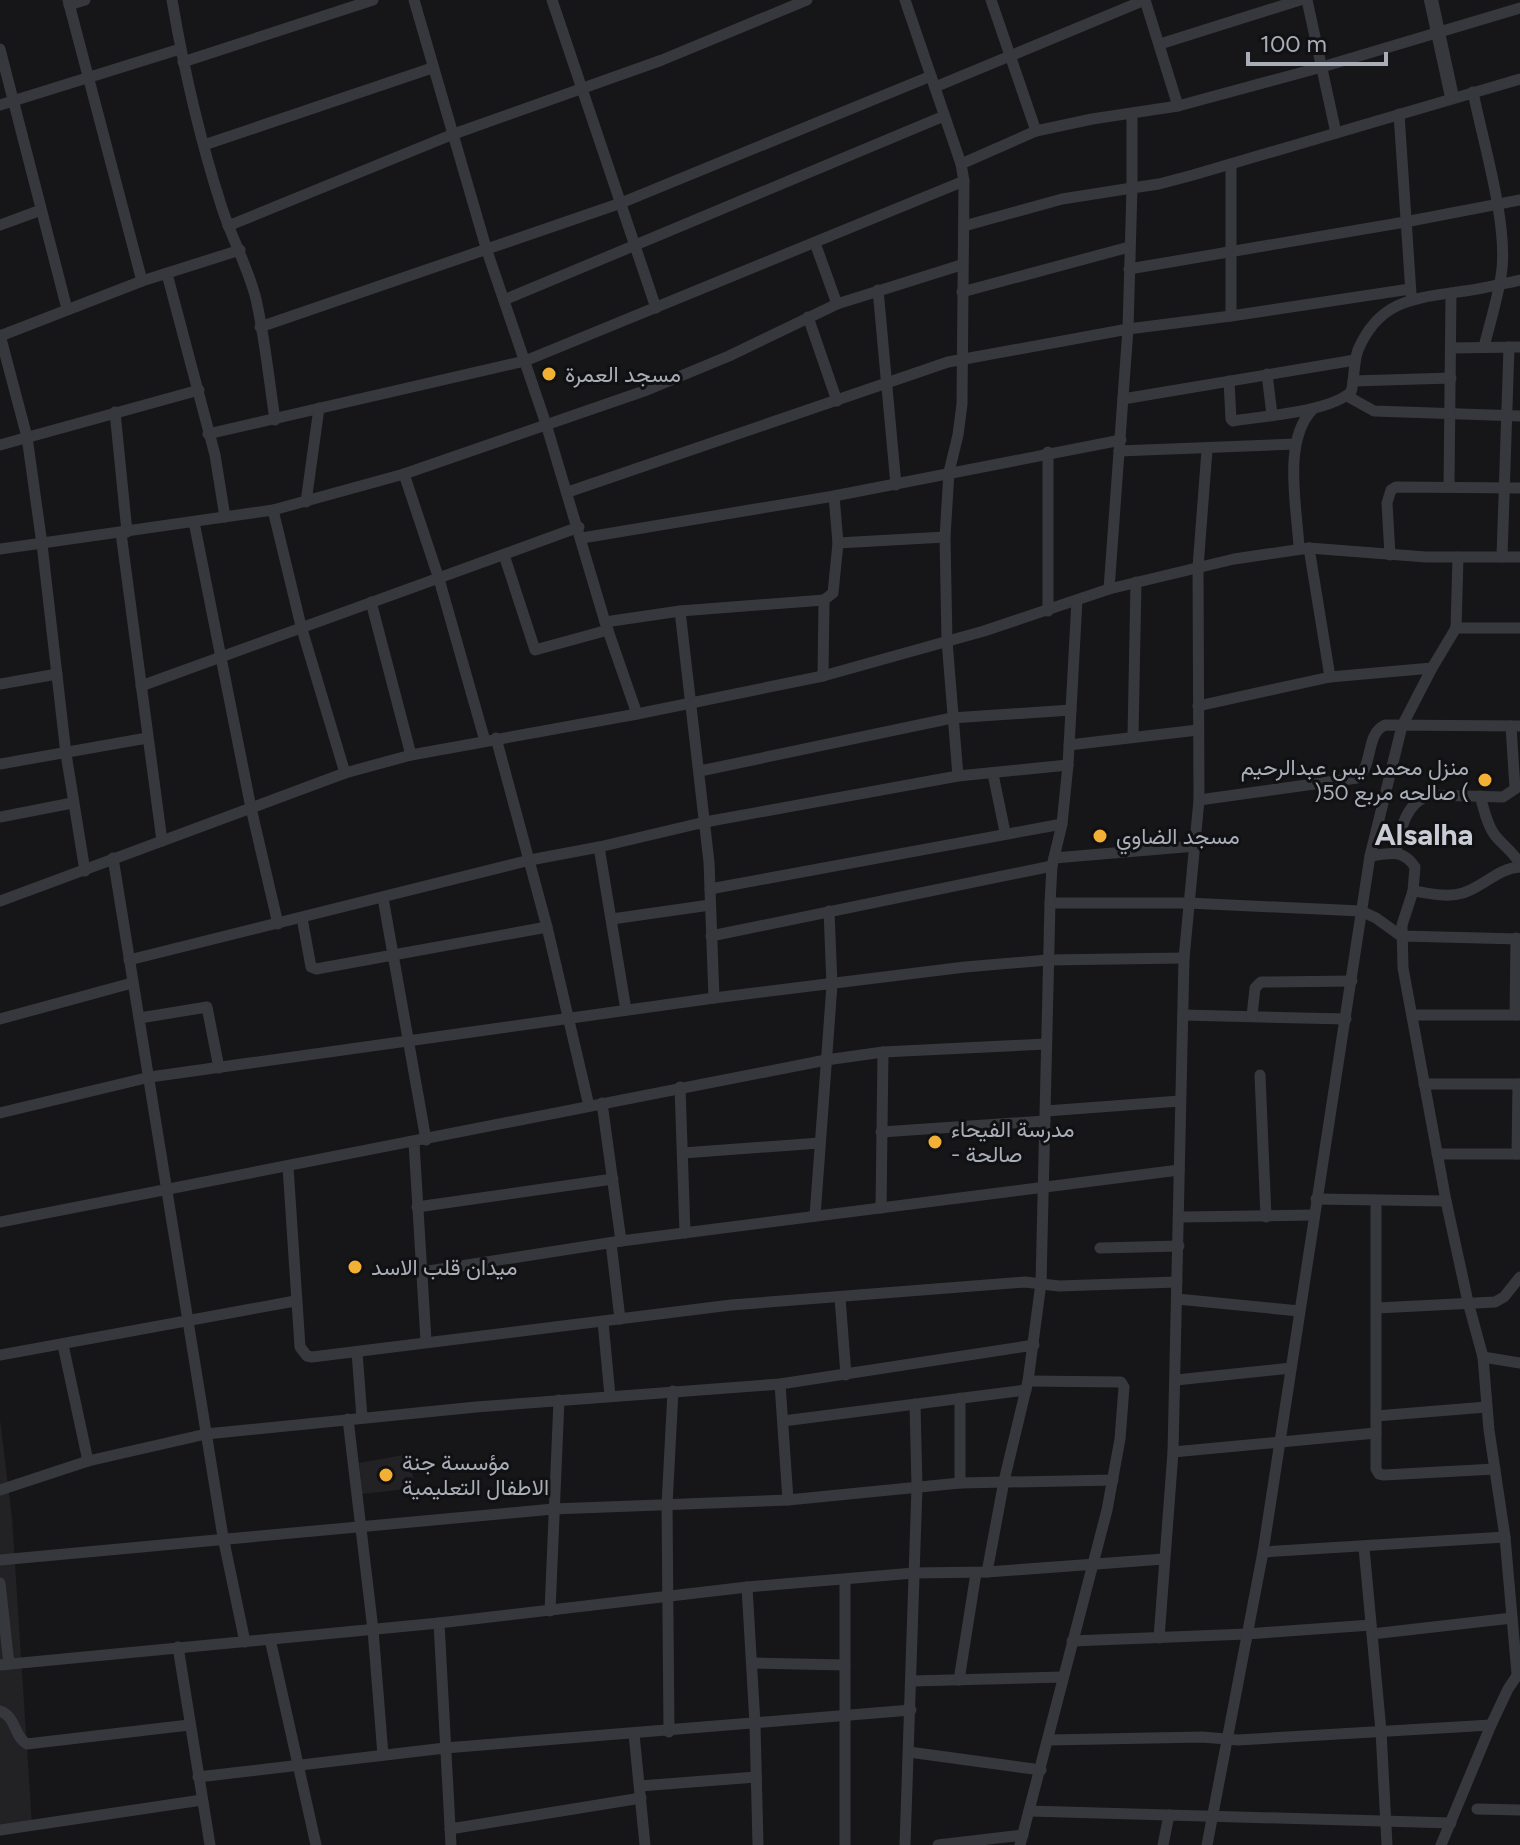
<svg xmlns="http://www.w3.org/2000/svg" width="1520" height="1845" font-family="Figtree,Vazirmatn,sans-serif">
  <style>
    .built { fill: #222225 }
    .lines { fill: none; stroke-linecap: round; stroke-linejoin: round }
    .minor { stroke: #37383d; stroke-width: 11 }
    .tertiary { stroke: #37383d; stroke-width: 14 }
    .poi-dot { fill: #f2b134; stroke: #111113; stroke-width: 3 }
    .labels { text-anchor: middle; stroke-width: 6; stroke-linejoin: round; paint-order: stroke }
    .poi-label { font-size: 22px; fill: #a8adb8; stroke: #111113; text-anchor: start }
    .district-label { font-size: 30px; font-weight: bold; fill: #c9ccd4; stroke: #111113 }
  </style>
  <rect width="100%" height="100%" fill="#161618"/>
  <!-- built -->
  <g class="built">
    <path d="M0,1420L12,1518L32,1825L0,1832Z"/>
    <path d="M409,1454L415,1488L362,1494L359,1463Z"/>
  </g>
  <g class="lines">
    <!-- minor -->
    <g class="minor">
      <path d="M68,0L142,281"/>
      <path d="M172,0C184,70 200,140 222,208C232,239 248,267 256,299C265,339 269,380 275,420"/>
      <path d="M414,0L487,251L546,424L605,622L637,714"/>
      <path d="M552,0L656,308"/>
      <path d="M905,0L961,164L964,181L962,404L958,435L949,472L945,537L947,641L958,776"/>
      <path d="M991,0L1036,131"/>
      <path d="M1307,0L1336,133"/>
      <path d="M69,5L85,0"/>
      <path d="M1160,44L1300,0"/>
      <path d="M0,49L67,309"/>
      <path d="M183,62L373,0"/>
      <path d="M935,87L1145,0L1178,106"/>
      <path d="M1473,92C1483,142 1507,220 1502,269C1499,295 1490,322 1484,347"/>
      <path d="M0,105L180,49"/>
      <path d="M1399,114L1411,294"/>
      <path d="M204,145L432,68"/>
      <path d="M961,164L1036,131L1092,119L1178,106L1322,67L1520,8"/>
      <path d="M1231,164V316"/>
      <path d="M0,225L41,210"/>
      <path d="M228,226L451,135L662,60L807,0"/>
      <path d="M964,226L1062,199L1132,188V115"/>
      <path d="M815,243L837,304"/>
      <path d="M1129,269L1405,222L1520,200"/>
      <path d="M167,274L215,455L225,517"/>
      <path d="M878,290L896,485"/>
      <path d="M962,292L1129,247"/>
      <path d="M504,300L944,116"/>
      <path d="M808,317L837,401"/>
      <path d="M260,327L621,203L931,76"/>
      <path d="M0,335L27,437L42,544L66,754L85,871"/>
      <path d="M0,336L142,281L240,250"/>
      <path d="M1451,348L1520,347"/>
      <path d="M1267,374L1272,415"/>
      <path d="M1229,381L1231,419L1233,421C1263,416 1329,412 1351,392C1355,379 1353,363 1358,350C1380,298 1418,298 1465,291C1484,288 1502,284 1520,280"/>
      <path d="M1353,381L1451,378"/>
      <path d="M1347,396L1374,411L1520,416"/>
      <path d="M1123,399L1355,360"/>
      <path d="M115,412L127,532"/>
      <path d="M208,434L525,361L964,181"/>
      <path d="M0,445L199,390"/>
      <path d="M1119,451L1295,444"/>
      <path d="M1048,452V611"/>
      <path d="M404,474L439,579L485,741"/>
      <path d="M1449,486L1451,293"/>
      <path d="M568,492L948,362L1128,329L1231,316L1410,289"/>
      <path d="M306,502L319,408"/>
      <path d="M273,510L301,626L345,773"/>
      <path d="M194,522L251,808L278,924"/>
      <path d="M121,533L162,841"/>
      <path d="M582,538L834,496L1121,440"/>
      <path d="M838,543L945,537"/>
      <path d="M1299,548C1297,507 1282,440 1313,409"/>
      <path d="M1309,548L1330,677"/>
      <path d="M0,549L273,510L404,474L647,390L729,356L837,304L961,265"/>
      <path d="M504,555L535,650L608,630"/>
      <path d="M1390,555L1387,503L1391,490L1396,487L1520,488"/>
      <path d="M1502,557L1509,347"/>
      <path d="M1109,589L1128,329L1132,188L1159,184L1193,175L1520,79"/>
      <path d="M371,602L411,755"/>
      <path d="M680,611L709,862L714,998"/>
      <path d="M605,622L680,611L824,600"/>
      <path d="M1456,628H1520"/>
      <path d="M823,676L824,600L833,593L838,543L834,496"/>
      <path d="M0,684L57,674"/>
      <path d="M141,686L579,527"/>
      <path d="M1198,706L1330,677L1432,668"/>
      <path d="M1133,736L1136,582"/>
      <path d="M496,738L547,927L589,1106"/>
      <path d="M1069,745L1198,730"/>
      <path d="M0,764L147,738"/>
      <path d="M700,771L952,718L1071,710"/>
      <path d="M993,774L1005,832"/>
      <path d="M1480,796C1484,808 1486,823 1494,834C1502,845 1513,851 1520,864"/>
      <path d="M1199,800L1357,778C1374,765 1365,734 1385,725L1520,726"/>
      <path d="M0,817L72,803"/>
      <path d="M599,847L626,1010"/>
      <path d="M1396,852C1401,829 1405,803 1430,795L1503,797L1515,789L1511,726"/>
      <path d="M1370,856C1390,853 1403,849 1415,867L1413,891L1402,925L1403,968L1446,1201L1468,1302L1483,1357L1489,1430L1505,1537L1517,1674"/>
      <path d="M113,858L223,1537L245,1642"/>
      <path d="M1054,858L1196,846"/>
      <path d="M710,889L1062,824"/>
      <path d="M1413,891C1429,893 1447,898 1463,893C1483,887 1498,868 1520,867"/>
      <path d="M383,898L426,1140"/>
      <path d="M0,901L345,773L411,755L637,714L823,676L984,631L1109,589L1234,559L1309,548L1426,557H1520"/>
      <path d="M1050,903H1188L1361,911L1376,918L1401,936L1520,939"/>
      <path d="M302,918L311,967L316,969L547,927"/>
      <path d="M612,919L710,905"/>
      <path d="M711,936L1052,866"/>
      <path d="M129,960L530,860L599,847L705,822L958,776L1068,765"/>
      <path d="M1183,1015L1346,1019"/>
      <path d="M1412,1015H1520"/>
      <path d="M1515,1015L1516,938"/>
      <path d="M1252,1016L1255,988L1261,982L1352,981"/>
      <path d="M140,1018L207,1007L219,1068"/>
      <path d="M0,1019L132,983"/>
      <path d="M1260,1075L1266,1217"/>
      <path d="M1424,1084H1520"/>
      <path d="M680,1087L685,1233"/>
      <path d="M602,1103L621,1241"/>
      <path d="M1046,1111L1180,1101"/>
      <path d="M0,1113L150,1077L714,998L965,967L1048,960L1184,958"/>
      <path d="M881,1132L1045,1121"/>
      <path d="M414,1143L426,1341"/>
      <path d="M683,1153L820,1143"/>
      <path d="M1437,1154H1520"/>
      <path d="M1517,1154L1518,1084"/>
      <path d="M288,1167L300,1347L307,1356L312,1357L731,1305L1025,1282L1059,1286L1177,1282"/>
      <path d="M1316,1199L1446,1201"/>
      <path d="M1376,1201V1469L1379,1474L1384,1475L1495,1469"/>
      <path d="M417,1207L613,1179"/>
      <path d="M881,1208L883,1052"/>
      <path d="M815,1216L832,985L829,911"/>
      <path d="M1180,1217L1314,1215"/>
      <path d="M0,1222L826,1060L883,1052L1046,1044"/>
      <path d="M611,1243L620,1319"/>
      <path d="M1100,1248L1179,1246"/>
      <path d="M422,1272L621,1241L1179,1170"/>
      <path d="M840,1298L846,1375"/>
      <path d="M1177,1299L1299,1311"/>
      <path d="M1377,1308L1495,1302L1504,1297L1520,1277"/>
      <path d="M603,1322L610,1396"/>
      <path d="M63,1345L88,1461"/>
      <path d="M357,1352L362,1418"/>
      <path d="M0,1355L295,1301"/>
      <path d="M1483,1357L1520,1363"/>
      <path d="M1176,1380L1291,1368"/>
      <path d="M780,1384L788,1500"/>
      <path d="M1376,1416L1486,1407"/>
      <path d="M348,1419L373,1630L383,1755"/>
      <path d="M783,1421L1026,1390"/>
      <path d="M1173,1452L1376,1433"/>
      <path d="M960,1483V1398"/>
      <path d="M0,1490L88,1461L206,1434L476,1407L780,1384L1034,1345"/>
      <path d="M1364,1548L1381,1731L1387,1845"/>
      <path d="M1263,1552L1505,1537"/>
      <path d="M0,1560L553,1509L788,1500L960,1483L1113,1480"/>
      <path d="M987,1572L1004,1481L1028,1381L1041,1283L1050,903L1052,866L1062,824L1068,765L1077,600"/>
      <path d="M0,1583L9,1664"/>
      <path d="M747,1587L755,1724L758,1845"/>
      <path d="M550,1611L559,1400"/>
      <path d="M439,1623L451,1845"/>
      <path d="M1372,1634L1512,1618"/>
      <path d="M1159,1638L1173,1452L1184,958L1199,800L1198,567L1207,450"/>
      <path d="M270,1639L316,1845"/>
      <path d="M1072,1641L1246,1634L1371,1625"/>
      <path d="M178,1647L210,1845"/>
      <path d="M752,1663L845,1665"/>
      <path d="M0,1665L439,1623L747,1587L914,1573L987,1572L1164,1559"/>
      <path d="M959,1680L976,1573"/>
      <path d="M912,1681L1063,1677"/>
      <path d="M0,1711C17,1717 13,1736 27,1744L189,1725"/>
      <path d="M669,1732L667,1505L673,1391"/>
      <path d="M634,1734L645,1845"/>
      <path d="M1049,1740L1202,1737L1238,1740L1491,1725"/>
      <path d="M909,1752L1041,1770"/>
      <path d="M198,1777L445,1748L911,1710"/>
      <path d="M640,1786L756,1777"/>
      <path d="M1477,1809L1520,1810"/>
      <path d="M1029,1811L1451,1823"/>
      <path d="M450,1829L641,1798"/>
      <path d="M0,1830L202,1800"/>
      <path d="M845,1845V1580"/>
      <path d="M905,1845L917,1487L915,1404"/>
      <path d="M938,1845L1023,1835"/>
      <path d="M1020,1845L1107,1510L1120,1439L1124,1387L1121,1382L1028,1381"/>
      <path d="M1163,1845L1169,1815"/>
      <path d="M1207,1845L1263,1552L1370,856L1402,726L1432,668L1456,628L1458,557"/>
      <path d="M1441,1845L1491,1725L1508,1689L1520,1671"/>
    </g>
    <!-- tertiary -->
    <path class="tertiary" d="M1431,0L1452,97"/>
  </g>
  <!-- markers -->
  <g class="poi-dot">
    <circle cx="549" cy="374" r="8"/>
    <circle cx="1485" cy="780" r="8"/>
    <circle cx="1100" cy="836" r="8"/>
    <circle cx="935" cy="1142" r="8"/>
    <circle cx="355" cy="1267" r="8"/>
    <circle cx="386" cy="1475" r="8"/>
  </g>
  <g class="labels">
    <!-- poi labels -->
    <g class="poi-label">
      <text x="565" y="382">مسجد العمرة</text>
      <text x="1469" y="775" text-anchor="end">منزل محمد يس عبدالرحيم<tspan x="1469" dy="25">)صالحه مربع 50 (</tspan></text>
      <text x="1116" y="844">مسجد الضاوي</text>
      <text x="951" y="1137">مدرسة الفيحاء<tspan x="951" dy="25">- صالحة</tspan></text>
      <text x="371" y="1275">ميدان قلب الاسد</text>
      <text x="402" y="1470">مؤسسة جنة<tspan x="402" dy="25">الاطفال التعليمية</tspan></text>
    </g>
    <!-- district labels -->
    <g class="district-label">
      <text x="1424" y="845">Alsalha</text>
    </g>
  </g>
  <!-- scale -->
  <path d="M1248 52v12h138v-12" fill="none" stroke="#a8adb8" stroke-width="4"/>
  <text x="1260" y="52" font-size="24" fill="#a8adb8" stroke="#111113" stroke-width="6" paint-order="stroke">100 m</text>
</svg>
